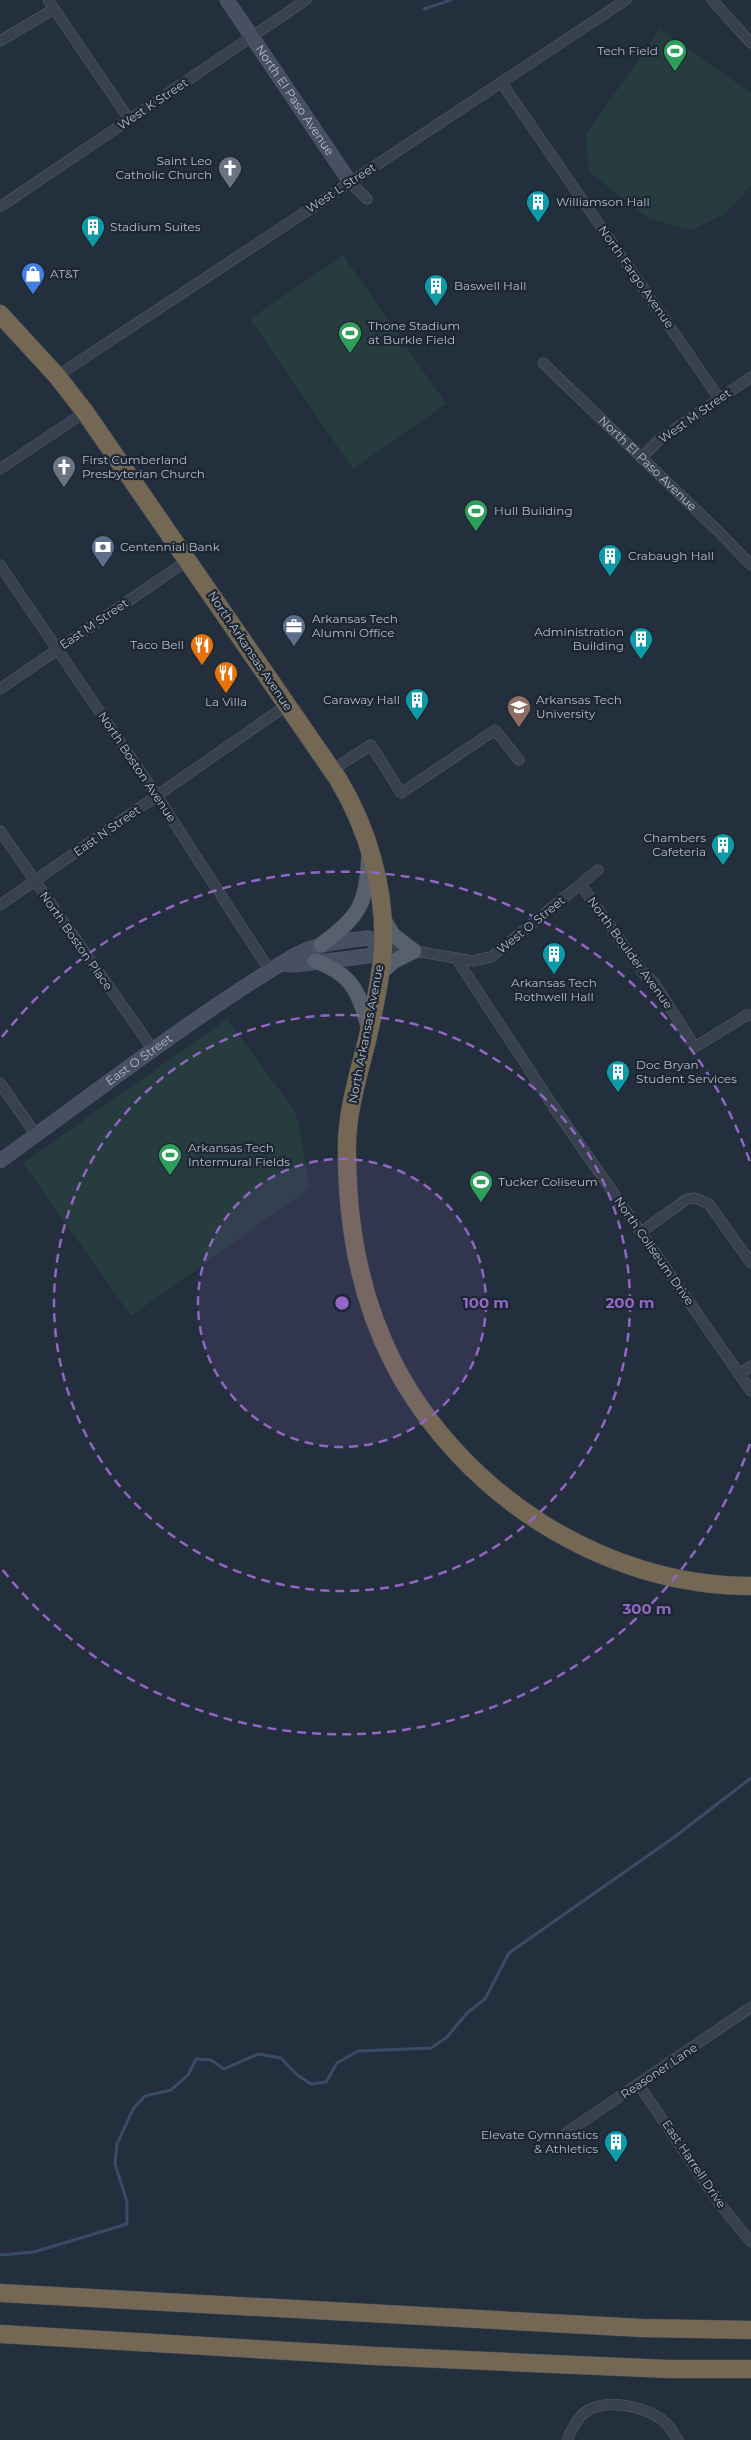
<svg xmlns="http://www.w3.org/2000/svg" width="751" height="2440" font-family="Montserrat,sans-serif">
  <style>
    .green { fill: #263c3f }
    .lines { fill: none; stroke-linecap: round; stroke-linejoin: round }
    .stream { stroke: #394c67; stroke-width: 3 }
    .street-casing { stroke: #565f6c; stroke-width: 11 }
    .secondary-casing { stroke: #565f6c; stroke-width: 15 }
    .primary-casing { stroke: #414a57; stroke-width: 16 }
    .highway-casing { stroke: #434c59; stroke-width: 19 }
    .street { stroke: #38414e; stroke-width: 10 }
    .secondary { stroke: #465061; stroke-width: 14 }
    .primary { stroke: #56606e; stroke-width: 15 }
    .highway { stroke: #746855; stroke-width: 18 }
    .ring { fill: none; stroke: #9266c3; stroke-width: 2.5; stroke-dasharray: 9 6 }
    .labels { text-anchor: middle; stroke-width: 4.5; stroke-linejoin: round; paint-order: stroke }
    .poi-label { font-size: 12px; fill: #b4bcc9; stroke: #1d2633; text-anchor: start }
    .street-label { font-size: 12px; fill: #b4bcc9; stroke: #1d2633 }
    .centre { fill: #9266c3; stroke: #1d2633; stroke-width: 2.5 }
    .ring-label { font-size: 15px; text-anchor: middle; font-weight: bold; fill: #9266c3; stroke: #1d2633; stroke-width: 4.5; stroke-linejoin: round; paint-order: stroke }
  </style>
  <rect width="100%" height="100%" fill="#242f3e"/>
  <!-- green -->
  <g class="green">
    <path d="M660,29L751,93V185L725,214L691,230L649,219L589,172L586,134Z"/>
    <path d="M343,255L446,404L353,469L250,319Z"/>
    <path d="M227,1019L296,1113L310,1188L131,1316L23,1163Z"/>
  </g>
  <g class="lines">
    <!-- stream -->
    <g class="stream">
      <path d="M424,9L451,0"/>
      <path d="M0,2255L34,2252L127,2224V2202L115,2164L117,2144L133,2109L145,2096L171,2090L188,2075L196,2059L211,2060L224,2069L258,2054L281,2058L296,2074L311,2084L326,2082L337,2063L358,2051L431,2048L447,2037L468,2012L485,1999L509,1953L673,1838L751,1778"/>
    </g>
    <!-- street casing -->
    <g class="street-casing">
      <g id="street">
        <path d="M48,0L129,119"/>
        <path d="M712,0L751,43"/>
        <path d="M0,41L54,9"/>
        <path d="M501,82L719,398"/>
        <path d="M350,182L367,199"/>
        <path d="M0,207L306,0"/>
        <path id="s1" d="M543,363L718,531L751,565"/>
        <path d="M57,376L626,0"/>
        <path d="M641,458L660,439L751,377"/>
        <path d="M0,469L85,412"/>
        <path d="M0,565L157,796L270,971"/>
        <path d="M0,689L188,560"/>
        <path d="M332,770L371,745L401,793L495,730L519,760"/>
        <path d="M0,831L154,1051"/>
        <path d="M581,885L644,974L653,981L695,1047L747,1015H751"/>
        <path d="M0,905L287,705"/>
        <path d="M383,948L414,951L456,958L553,1106L751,1391"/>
        <path d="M456,958L472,961L491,957L598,870"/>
        <path d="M0,1083L36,1135"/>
        <path d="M641,1232L687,1199L695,1198L709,1204L751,1263"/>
        <path d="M740,1374L751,1366"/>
        <path d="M639,2085L719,2203L751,2242"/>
        <path d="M566,2133L751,2007"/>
        <path d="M567,2440C572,2429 578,2415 590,2409C612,2399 649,2407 667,2424C671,2428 674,2435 678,2440"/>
      </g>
    </g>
    <!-- secondary casing -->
    <g class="secondary-casing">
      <g id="secondary">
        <path id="s2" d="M227,0L350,182"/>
        <path id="s3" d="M0,1161C96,1092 191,1018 292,957C315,943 343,941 369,938L383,948L368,956L294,965L284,964"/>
      </g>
    </g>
    <!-- primary casing -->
    <g class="primary-casing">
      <g id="primary">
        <path d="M321,945C360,915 366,906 369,856"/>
        <path d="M315,961C353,974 360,994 369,1030"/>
        <path d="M379,974L394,961L414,951L393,935L382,917"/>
      </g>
    </g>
    <!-- highway casing -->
    <g class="highway-casing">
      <g id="highway">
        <path d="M0,314L57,376L85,412L338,779C368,829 386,890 383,949C381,977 375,1005 369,1032C360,1071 346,1111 347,1151C347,1224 360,1298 394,1364C462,1494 603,1586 751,1586"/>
        <path d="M0,2293L642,2328L751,2330"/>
        <path d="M0,2334L375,2356L668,2369H751"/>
      </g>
    </g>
    <!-- street -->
    <use href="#street" class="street"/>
    <!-- secondary -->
    <use href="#secondary" class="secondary"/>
    <!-- primary -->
    <use href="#primary" class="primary"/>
    <!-- highway -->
    <use href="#highway" class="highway"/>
  </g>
  <!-- distance rings -->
  <circle cx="342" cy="1303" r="144" fill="#9266c3" fill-opacity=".12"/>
  <g class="ring">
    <circle cx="342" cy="1303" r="144"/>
    <circle cx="342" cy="1303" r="288"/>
    <path d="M750 1444A432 432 0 0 1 2 1569M2 1037A432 432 0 0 1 750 1162"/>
  </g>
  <!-- icons -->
  <defs>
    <g id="stadium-pin" transform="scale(1.25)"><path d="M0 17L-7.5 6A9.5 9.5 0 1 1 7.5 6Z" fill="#2e9e5b" stroke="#1d2633"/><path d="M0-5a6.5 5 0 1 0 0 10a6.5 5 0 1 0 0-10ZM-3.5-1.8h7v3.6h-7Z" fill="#fff"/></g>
    <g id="church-pin" transform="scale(1.25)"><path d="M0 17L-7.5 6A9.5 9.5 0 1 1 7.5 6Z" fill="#6b7280" stroke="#1d2633"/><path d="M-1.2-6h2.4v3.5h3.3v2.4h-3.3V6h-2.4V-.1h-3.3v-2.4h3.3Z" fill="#fff"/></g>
    <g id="building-pin" transform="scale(1.25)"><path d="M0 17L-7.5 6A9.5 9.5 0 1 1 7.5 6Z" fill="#0f9aa8" stroke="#1d2633"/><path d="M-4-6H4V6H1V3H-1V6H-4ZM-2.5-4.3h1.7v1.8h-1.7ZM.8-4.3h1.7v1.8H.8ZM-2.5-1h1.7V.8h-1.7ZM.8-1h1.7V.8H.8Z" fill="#fff"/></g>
    <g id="shop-pin" transform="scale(1.25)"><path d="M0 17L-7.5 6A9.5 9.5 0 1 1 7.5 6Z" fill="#3f7fe0" stroke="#1d2633"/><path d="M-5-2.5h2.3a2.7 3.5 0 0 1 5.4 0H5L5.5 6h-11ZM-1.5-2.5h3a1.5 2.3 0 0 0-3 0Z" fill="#fff"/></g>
    <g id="bank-pin" transform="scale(1.25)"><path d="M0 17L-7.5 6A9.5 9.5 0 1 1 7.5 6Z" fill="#5c6f8a" stroke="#1d2633"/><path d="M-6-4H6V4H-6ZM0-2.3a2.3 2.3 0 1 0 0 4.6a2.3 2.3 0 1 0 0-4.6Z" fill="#fff"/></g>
    <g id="office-pin" transform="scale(1.25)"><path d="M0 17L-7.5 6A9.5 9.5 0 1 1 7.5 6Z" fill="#5c6f8a" stroke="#1d2633"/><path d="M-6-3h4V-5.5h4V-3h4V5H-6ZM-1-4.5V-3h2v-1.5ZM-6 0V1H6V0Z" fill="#fff"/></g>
    <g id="restaurant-pin" transform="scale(1.25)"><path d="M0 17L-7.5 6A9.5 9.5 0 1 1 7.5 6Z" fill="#e8710a" stroke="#1d2633"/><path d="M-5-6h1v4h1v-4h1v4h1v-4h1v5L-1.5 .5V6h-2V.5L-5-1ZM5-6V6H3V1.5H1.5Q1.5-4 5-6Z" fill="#fff"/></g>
    <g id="university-pin" transform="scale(1.25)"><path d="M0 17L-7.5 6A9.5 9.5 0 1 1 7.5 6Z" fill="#8d6e63" stroke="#1d2633"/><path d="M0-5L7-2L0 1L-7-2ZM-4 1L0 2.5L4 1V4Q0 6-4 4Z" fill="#fff"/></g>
  </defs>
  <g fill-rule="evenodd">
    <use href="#stadium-pin" x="675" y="51"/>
    <use href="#church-pin" x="230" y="168"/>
    <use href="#building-pin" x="538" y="202"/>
    <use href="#building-pin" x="93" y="227"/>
    <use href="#shop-pin" x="33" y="274"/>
    <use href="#building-pin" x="436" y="286"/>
    <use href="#stadium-pin" x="350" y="333"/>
    <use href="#church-pin" x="64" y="467"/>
    <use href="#stadium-pin" x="476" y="511"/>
    <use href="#bank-pin" x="103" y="547"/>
    <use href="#building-pin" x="610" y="556"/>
    <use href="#office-pin" x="294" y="626"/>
    <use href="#building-pin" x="641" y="639"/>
    <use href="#restaurant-pin" x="202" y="645"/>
    <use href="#restaurant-pin" x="226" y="673"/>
    <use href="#building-pin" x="417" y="700"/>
    <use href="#university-pin" x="519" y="707"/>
    <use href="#building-pin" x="723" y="845"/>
    <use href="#building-pin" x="554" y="954"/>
    <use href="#building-pin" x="618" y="1072"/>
    <use href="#stadium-pin" x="170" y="1155"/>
    <use href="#stadium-pin" x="481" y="1182"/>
    <use href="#building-pin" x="616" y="2142"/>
  </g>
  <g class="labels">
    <!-- poi labels -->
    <g class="poi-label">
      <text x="658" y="55" text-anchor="end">Tech Field</text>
      <text x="212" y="165" text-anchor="end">Saint Leo<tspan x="212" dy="14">Catholic Church</tspan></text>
      <text x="556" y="206">Williamson Hall</text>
      <text x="110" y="231">Stadium Suites</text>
      <text x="50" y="278">AT&amp;T</text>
      <text x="454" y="290">Baswell Hall</text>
      <text x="368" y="330">Thone Stadium<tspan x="368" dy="14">at Burkle Field</tspan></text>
      <text x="82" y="464">First Cumberland<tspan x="82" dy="14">Presbyterian Church</tspan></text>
      <text x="494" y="515">Hull Building</text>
      <text x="120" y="551">Centennial Bank</text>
      <text x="628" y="560">Crabaugh Hall</text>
      <text x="312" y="623">Arkansas Tech<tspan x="312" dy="14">Alumni Office</tspan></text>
      <text x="624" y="636" text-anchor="end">Administration<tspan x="624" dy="14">Building</tspan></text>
      <text x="184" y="649" text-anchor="end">Taco Bell</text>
      <text x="400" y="704" text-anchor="end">Caraway Hall</text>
      <text x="536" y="704">Arkansas Tech<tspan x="536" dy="14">University</tspan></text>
      <text x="226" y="706" text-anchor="middle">La Villa</text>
      <text x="706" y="842" text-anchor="end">Chambers<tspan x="706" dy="14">Cafeteria</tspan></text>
      <text x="554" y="987" text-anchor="middle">Arkansas Tech<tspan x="554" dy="14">Rothwell Hall</tspan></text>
      <text x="636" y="1069">Doc Bryan<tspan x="636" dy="14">Student Services</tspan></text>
      <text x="188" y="1152">Arkansas Tech<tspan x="188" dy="14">Intermural Fields</tspan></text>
      <text x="498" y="1186">Tucker Coliseum</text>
      <text x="598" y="2139" text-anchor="end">Elevate Gymnastics<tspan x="598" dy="14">&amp; Athletics</tspan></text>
    </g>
    <!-- street labels -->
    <g class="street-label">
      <text dy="4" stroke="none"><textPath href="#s2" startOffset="121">North El Paso Avenue</textPath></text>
      <text transform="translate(153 104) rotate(-34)" y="4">West K Street</text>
      <text transform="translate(341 188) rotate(-33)" y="4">West L Street</text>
      <text transform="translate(636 277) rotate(55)" y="4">North Fargo Avenue</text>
      <text transform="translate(695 416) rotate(-35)" y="4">West M Street</text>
      <text dy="4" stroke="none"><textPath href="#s1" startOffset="145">North El Paso Avenue</textPath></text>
      <text transform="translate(94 624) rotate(-34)" y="4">East M Street</text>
      <text transform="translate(250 651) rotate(56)" y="4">North Arkansas Avenue</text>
      <text transform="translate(137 767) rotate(56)" y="4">North Boston Avenue</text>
      <text transform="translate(107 831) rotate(-35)" y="4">East N Street</text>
      <text transform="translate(531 925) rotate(-39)" y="4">West O Street</text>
      <text transform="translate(76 941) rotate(55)" y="4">North Boston Place</text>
      <text transform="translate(630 953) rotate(54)" y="4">North Boulder Avenue</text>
      <text transform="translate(366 1034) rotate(-79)" y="4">North Arkansas Avenue</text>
      <text dy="4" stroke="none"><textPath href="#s3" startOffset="172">East O Street</textPath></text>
      <text transform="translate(654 1251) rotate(55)" y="4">North Coliseum Drive</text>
      <text transform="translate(659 2071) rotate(-34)" y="4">Reasoner Lane</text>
      <text transform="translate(694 2164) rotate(56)" y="4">East Harrell Drive</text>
    </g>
  </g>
  <circle cx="342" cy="1303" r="8" class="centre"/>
  <g class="ring-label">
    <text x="486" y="1308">100 m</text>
    <text x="630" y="1308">200 m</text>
    <text x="647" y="1614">300 m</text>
  </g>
</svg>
